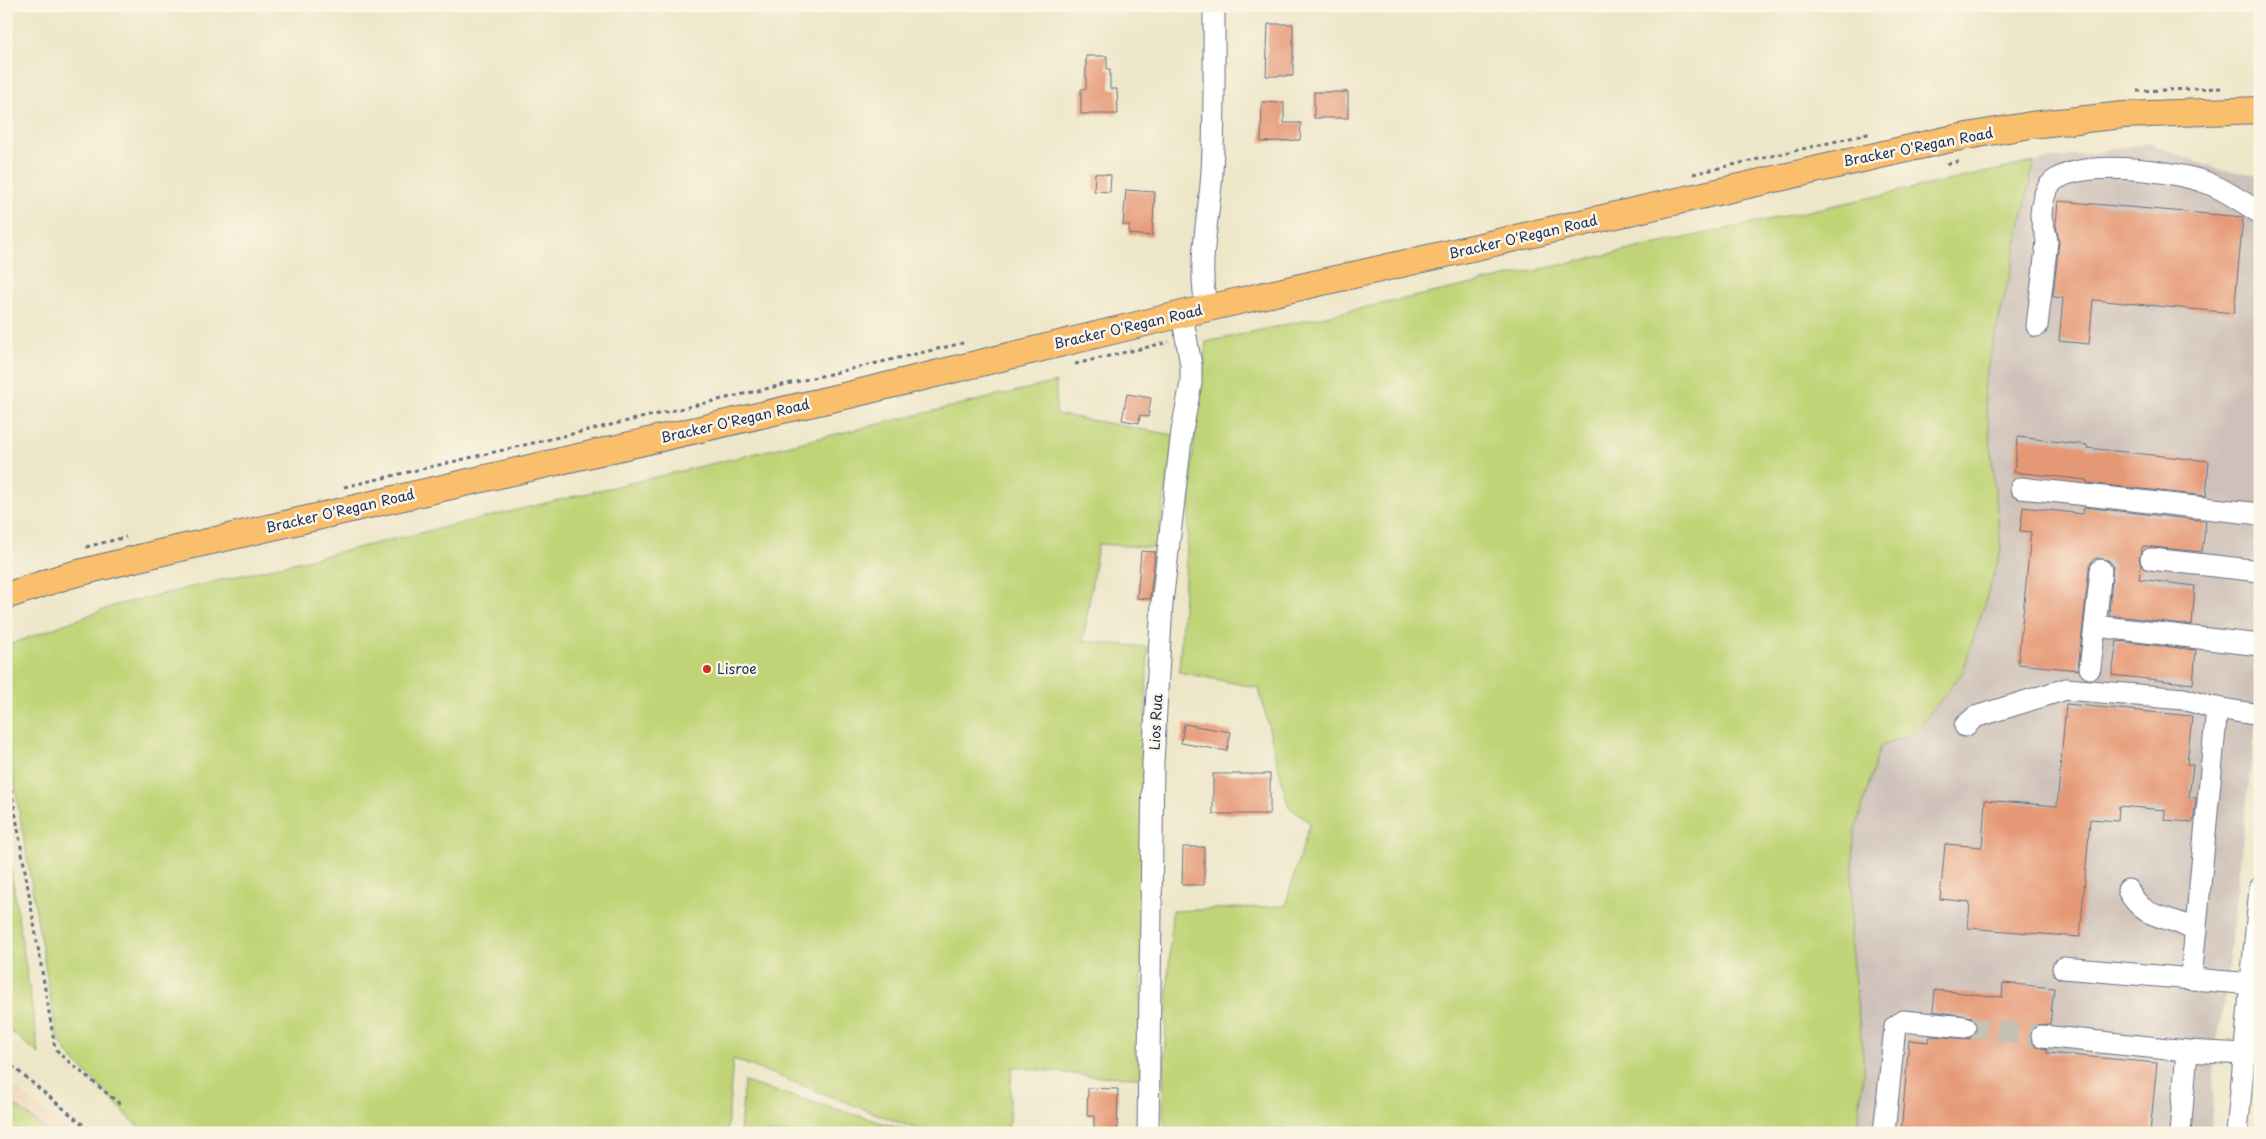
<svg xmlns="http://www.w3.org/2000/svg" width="2266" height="1139" font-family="'Playpen Sans',sans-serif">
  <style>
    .built { fill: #f0d5bc }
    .industrial { fill: #cec1b9 }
    .green { fill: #c0d477; stroke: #6e826a }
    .building { fill: #e59874 }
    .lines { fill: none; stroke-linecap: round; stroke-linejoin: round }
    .minor-tunnel { stroke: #c3c1b3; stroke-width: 21; stroke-dasharray: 21 11; stroke-linecap: butt }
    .minor-casing { stroke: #646f83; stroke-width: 23 }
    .major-casing { stroke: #646f83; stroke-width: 28 }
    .path { stroke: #646f83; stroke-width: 3; stroke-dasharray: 4 4; stroke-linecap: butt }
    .minor { stroke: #fff; stroke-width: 21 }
    .major { stroke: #f9bf6d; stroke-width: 26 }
    .poi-dot { fill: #c8321e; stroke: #fcf5e5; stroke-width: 2 }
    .labels { text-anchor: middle; stroke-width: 5; stroke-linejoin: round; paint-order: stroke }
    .street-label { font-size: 14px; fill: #1b2f5e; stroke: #fcf5e5 }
    .poi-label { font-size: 14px; fill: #1b2f5e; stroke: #fcf5e5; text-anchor: start }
  </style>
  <rect width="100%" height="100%" fill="#fcf5e5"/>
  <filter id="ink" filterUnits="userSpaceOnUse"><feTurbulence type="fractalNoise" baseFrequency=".02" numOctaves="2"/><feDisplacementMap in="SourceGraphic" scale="10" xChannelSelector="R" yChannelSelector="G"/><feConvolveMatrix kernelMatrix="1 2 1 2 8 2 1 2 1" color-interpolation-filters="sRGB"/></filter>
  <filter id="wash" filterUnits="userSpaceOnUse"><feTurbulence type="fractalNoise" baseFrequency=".0096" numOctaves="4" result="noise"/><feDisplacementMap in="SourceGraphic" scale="20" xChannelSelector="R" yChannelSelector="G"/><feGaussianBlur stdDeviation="1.12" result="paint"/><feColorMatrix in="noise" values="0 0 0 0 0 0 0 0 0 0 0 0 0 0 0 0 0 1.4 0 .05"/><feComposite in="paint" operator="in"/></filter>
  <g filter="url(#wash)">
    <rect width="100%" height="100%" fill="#ede6c8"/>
    <!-- built -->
    <path class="built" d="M6,1081L70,1133H6Z"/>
    <!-- industrial -->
    <g class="industrial">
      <path d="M2149,143L2216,169L2260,175V687L2224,1003L2215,1052L2211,1133H1857L1864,1065L1850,939L1854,835L1880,746L1913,735L1963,672L2001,551L1989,428L1983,386L2012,265L2034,162Z"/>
      <path d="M2260,1056V1133H2253Z"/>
    </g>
    <!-- green -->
    <g class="green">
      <path d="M2034,162L2012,265L1983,386L1989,428L2001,551L1963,672L1913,735L1880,746L1854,835L1850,939L1864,1065L1857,1133H1166L1163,1116V1080L1172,911L1285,906L1310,823L1288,806L1259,688L1179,672L1194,439L1206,342Z"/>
      <path d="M1056,382V414L1174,435L1157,548L1098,544L1083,641L1148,647L1144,749L1141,1077L1091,1076L1012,1067L1008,1133H935L911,1127L733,1059L727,1133H144L69,1055L57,1037L6,733V646L116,605Z"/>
      <path d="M6,837L39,1054L6,1027Z"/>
      <path d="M744,1082L917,1133H740Z"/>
      <path d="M6,1098L50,1133H6Z"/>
    </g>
    <g id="blocks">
      <!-- building -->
      <g class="building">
        <path d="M1268,24H1293V76H1266Z"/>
        <path d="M1086,56H1107V69H1110V89H1117L1118,114H1081V89H1086Z"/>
        <rect x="1314" y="92" width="34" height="26"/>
        <path d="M1262,102L1284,103V123H1301L1300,140L1261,142Z"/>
        <path d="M1095,173L1111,175L1110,192L1094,191Z"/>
        <path d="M1126,190L1155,192L1152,236L1129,234V225H1123Z"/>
        <path d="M2058,201L2243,217L2234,313L2093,300L2089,344L2059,341L2063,298L2053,297L2059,242L2056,225Z"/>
        <path d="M1127,394L1151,398L1148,417L1140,415L1139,423L1122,420Z"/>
        <path d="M2018,437L2087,445V448L2209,461L2206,496L2087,483V480L2014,472Z"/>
        <path d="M2023,507L2083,514L2084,507L2206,521L2202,552L2143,546L2139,557L2141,565L2139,579L2195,586L2192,625L2109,615L2113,565L2108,560L2096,558L2091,562L2089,569L2078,670L2018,664L2031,532L2020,531Z"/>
        <path d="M1141,551L1155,552L1150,599L1137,598Z"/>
        <path d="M2117,641L2196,650L2193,684L2112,675Z"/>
        <path d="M2066,704L2192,716L2187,764L2193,765L2189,797L2196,798L2193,822L2164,820L2165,810L2119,806L2118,821L2090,819L2080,937L1968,928L1970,902L1940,899L1945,844L1982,847L1985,800L2057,806Z"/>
        <path d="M1184,724L1231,732L1227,751L1181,743Z"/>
        <rect x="1213" y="774" width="57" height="40"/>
        <path d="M1183,847H1204V885H1182Z"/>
        <path d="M2003,983L2054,988L2050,1024L2036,1025L2030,1034V1041L2034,1046L2047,1049V1053L2157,1063L2150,1133H1901L1909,1040L1929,1042L1930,1036L1970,1039L1975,1035L1977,1029V1022L1972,1017L1933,1011L1935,990L2002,997Z"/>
        <path d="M1088,1088L1118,1089L1117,1133H1094V1116H1087Z"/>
      </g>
    </g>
  </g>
  <g filter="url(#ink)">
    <use href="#blocks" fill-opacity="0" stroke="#646f83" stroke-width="1"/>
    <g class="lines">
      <!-- minor-tunnel -->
      <path class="minor-tunnel" d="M1965,1027L2042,1036"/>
      <!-- minor casing -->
      <g class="minor-casing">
        <g id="minor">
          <path d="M1207,308C1196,264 1210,216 1212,171C1215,116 1214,61 1214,6"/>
          <path d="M2037,326L2047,241C2046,232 2041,222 2041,215C2041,209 2044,195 2047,189C2065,154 2180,171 2210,184C2227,191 2244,203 2260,213"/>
          <path d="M2021,488L2260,514"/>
          <path d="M2151,559L2260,571"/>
          <path d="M2101,570L2095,626L2260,645"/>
          <path d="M2090,668L2095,626"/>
          <path d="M1965,726L1975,717L2066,689L2184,699L2210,707L2260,715"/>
          <path d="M2128,890C2146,924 2171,913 2196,932"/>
          <path d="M2063,968L2252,984"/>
          <path d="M2191,979L2217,708"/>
          <path d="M2042,1036L2187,1051"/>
          <path d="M1148,1133L1153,763L1162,603L1182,431L1191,383V365L1182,314"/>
          <path d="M1884,1133L1895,1027L1903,1021L1965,1027"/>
          <path d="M2180,1133L2187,1051L2245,1054"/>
          <path d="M2237,1133L2260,888"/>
        </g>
      </g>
      <!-- major casing -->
      <g class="major-casing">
        <path id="major" d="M6,596L66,576L159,553L853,394L1182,314L1950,139L2031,125L2123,115L2260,110"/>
      </g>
      <!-- path -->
      <g class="path">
        <path d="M2137,91L2221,88"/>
        <path d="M1947,164L1961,161"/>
        <path d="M1693,174L1872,133"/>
        <path d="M1075,364L1169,342"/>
        <path d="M344,487L963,343"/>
        <path d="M86,547L126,537"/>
        <path d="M6,758L55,1048L62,1056L121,1105"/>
        <path d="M6,1061L93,1133"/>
      </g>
      <!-- minor -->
      <use href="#minor" class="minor"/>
      <!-- major -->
      <use href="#major" class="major"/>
    </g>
  </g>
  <!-- markers -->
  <circle class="poi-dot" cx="707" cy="669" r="5"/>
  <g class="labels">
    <!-- street labels -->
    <g class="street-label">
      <text transform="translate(1918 147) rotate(-11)" y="5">Bracker O'Regan Road</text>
      <text transform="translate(1523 237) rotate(-13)" y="5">Bracker O'Regan Road</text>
      <text transform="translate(1128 327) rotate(-13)" y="5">Bracker O'Regan Road</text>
      <text transform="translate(735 421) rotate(-13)" y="5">Bracker O'Regan Road</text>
      <text transform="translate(340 511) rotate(-13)" y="5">Bracker O'Regan Road</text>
      <text transform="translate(1156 722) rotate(-87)" y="5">Lios Rua</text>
    </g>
    <!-- poi labels -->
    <g class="poi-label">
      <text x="717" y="674">Lisroe</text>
    </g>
  </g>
  <!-- margin -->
  <rect width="2266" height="1139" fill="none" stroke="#fcf5e5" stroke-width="25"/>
</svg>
